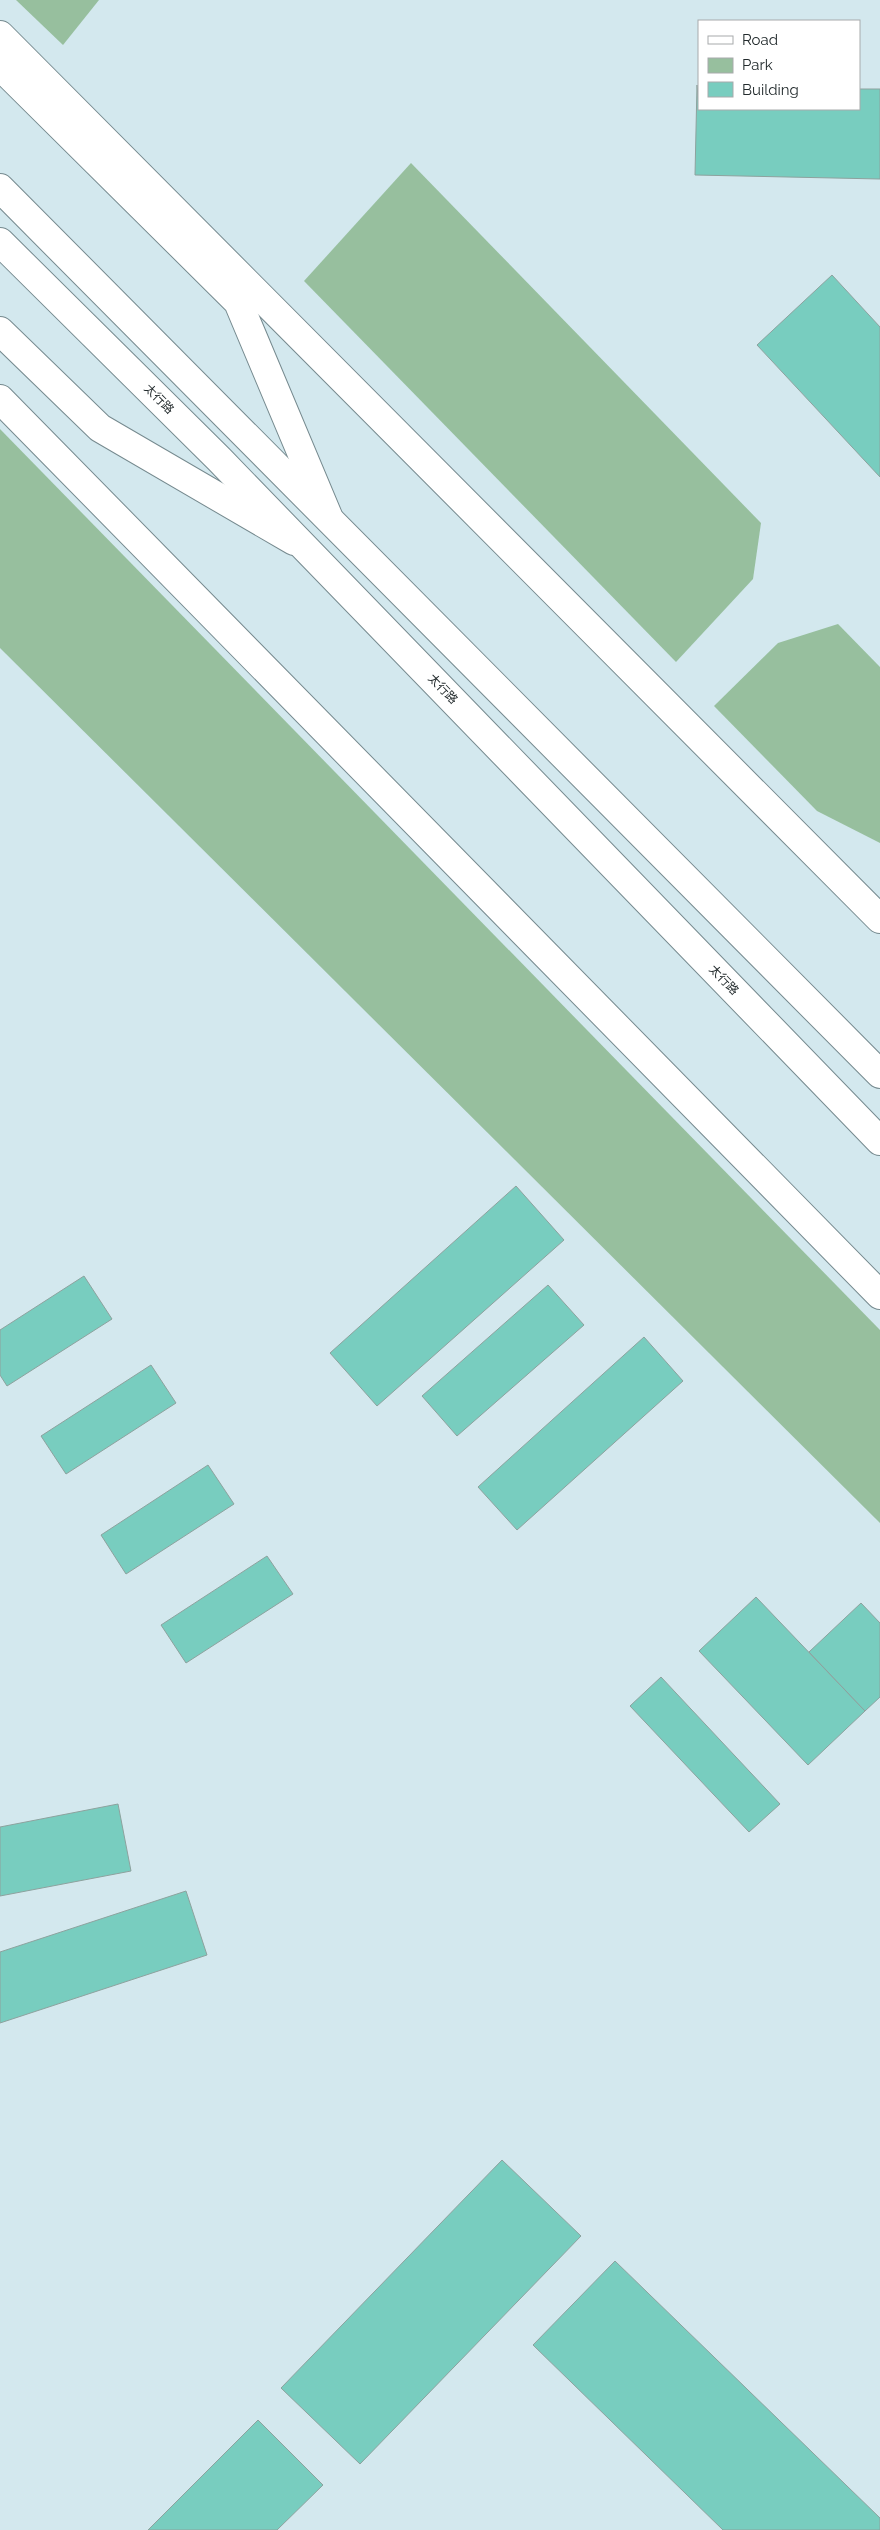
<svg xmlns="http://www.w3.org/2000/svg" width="880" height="2530" font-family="Raleway,'Noto Sans SC',sans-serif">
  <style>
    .green { fill: #97bf9e }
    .building { fill: #78cdbf; stroke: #8da29e }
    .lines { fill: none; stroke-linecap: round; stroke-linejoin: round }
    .minor-casing { stroke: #768a8f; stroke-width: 30 }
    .major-casing { stroke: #768a8f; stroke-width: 30 }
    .highway-casing { stroke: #768a8f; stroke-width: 30 }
    .minor { stroke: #fff; stroke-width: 28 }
    .major { stroke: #fff; stroke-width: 28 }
    .highway { stroke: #fff; stroke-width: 28 }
    .labels { text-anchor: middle; stroke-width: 4; stroke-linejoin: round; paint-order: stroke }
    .street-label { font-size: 12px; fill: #232b2d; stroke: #fff }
  </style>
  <rect width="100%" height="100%" fill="#d3e8ee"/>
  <!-- green -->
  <g class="green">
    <path d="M16,0H99L63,45Z"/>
    <path d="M411,163L761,523L753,579L676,662L304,281Z"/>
    <path d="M0,429L880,1330V1523L0,648Z"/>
    <path d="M838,624L880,667V843L817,811L714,706L778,643Z"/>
  </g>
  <!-- building -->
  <g class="building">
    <path d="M697,85L699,109H859V89H880V179L695,175Z"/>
    <path d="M832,275L880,327V477L757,345Z"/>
    <path d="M516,1186L564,1240L377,1406L330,1353Z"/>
    <path d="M84,1276L112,1319L7,1386L0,1375V1330Z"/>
    <path d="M548,1285L584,1325L457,1436L422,1396Z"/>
    <path d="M644,1337L683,1381L517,1530L478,1487Z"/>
    <path d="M151,1365L176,1403L66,1474L41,1436Z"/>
    <path d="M208,1465L234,1504L126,1574L101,1535Z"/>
    <path d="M267,1556L293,1594L186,1663L161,1625Z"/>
    <path d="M756,1597L865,1711L808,1765L699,1651Z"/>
    <path d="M861,1603L880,1623V1697L865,1711L809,1652Z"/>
    <path d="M661,1677L780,1804L749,1832L630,1706Z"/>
    <path d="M118,1804L131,1871L0,1896V1827Z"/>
    <path d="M186,1891L207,1955L0,2023V1952Z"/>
    <path d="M502,2160L581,2236L360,2464L281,2388Z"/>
    <path d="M615,2261L880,2518V2530H723L533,2345Z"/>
    <path d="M258,2420L323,2485L277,2530H148Z"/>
  </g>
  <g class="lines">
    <!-- minor casing -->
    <g class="minor-casing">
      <g id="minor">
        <path d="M0,35L880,919"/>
        <path d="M0,399L880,1295"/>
      </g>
    </g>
    <!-- major casing -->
    <g class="major-casing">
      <g id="major">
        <path d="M0,66L238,302L328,516"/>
        <path d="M0,331L100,428L294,541"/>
      </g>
    </g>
    <!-- highway casing -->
    <g class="highway-casing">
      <g id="highway">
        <path d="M0,188L880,1074"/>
        <path d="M0,242L219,459L880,1141"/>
      </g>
    </g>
    <!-- minor -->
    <use href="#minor" class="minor"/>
    <!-- major -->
    <use href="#major" class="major"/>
    <!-- highway -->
    <use href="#highway" class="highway"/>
  </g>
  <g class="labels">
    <!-- street labels -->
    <g class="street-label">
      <text transform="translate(159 399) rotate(45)" y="4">太行路</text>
      <text transform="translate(443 689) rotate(46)" y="4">太行路</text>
      <text transform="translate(724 980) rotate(46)" y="4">太行路</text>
    </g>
  </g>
  <!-- legend -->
  <rect x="698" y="20" width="162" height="90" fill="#ffffff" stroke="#a7aaab"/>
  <rect x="708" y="36" width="25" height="8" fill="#ffffff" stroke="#a7aaab"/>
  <text x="742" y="45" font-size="15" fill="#232b2d">Road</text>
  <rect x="708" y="58" width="25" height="15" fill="#97bf9e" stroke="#a7aaab"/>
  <text x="742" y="70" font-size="15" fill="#232b2d">Park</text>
  <rect x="708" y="82" width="25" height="15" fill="#78cdbf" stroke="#a7aaab"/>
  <text x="742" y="95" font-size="15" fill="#232b2d">Building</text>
</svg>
